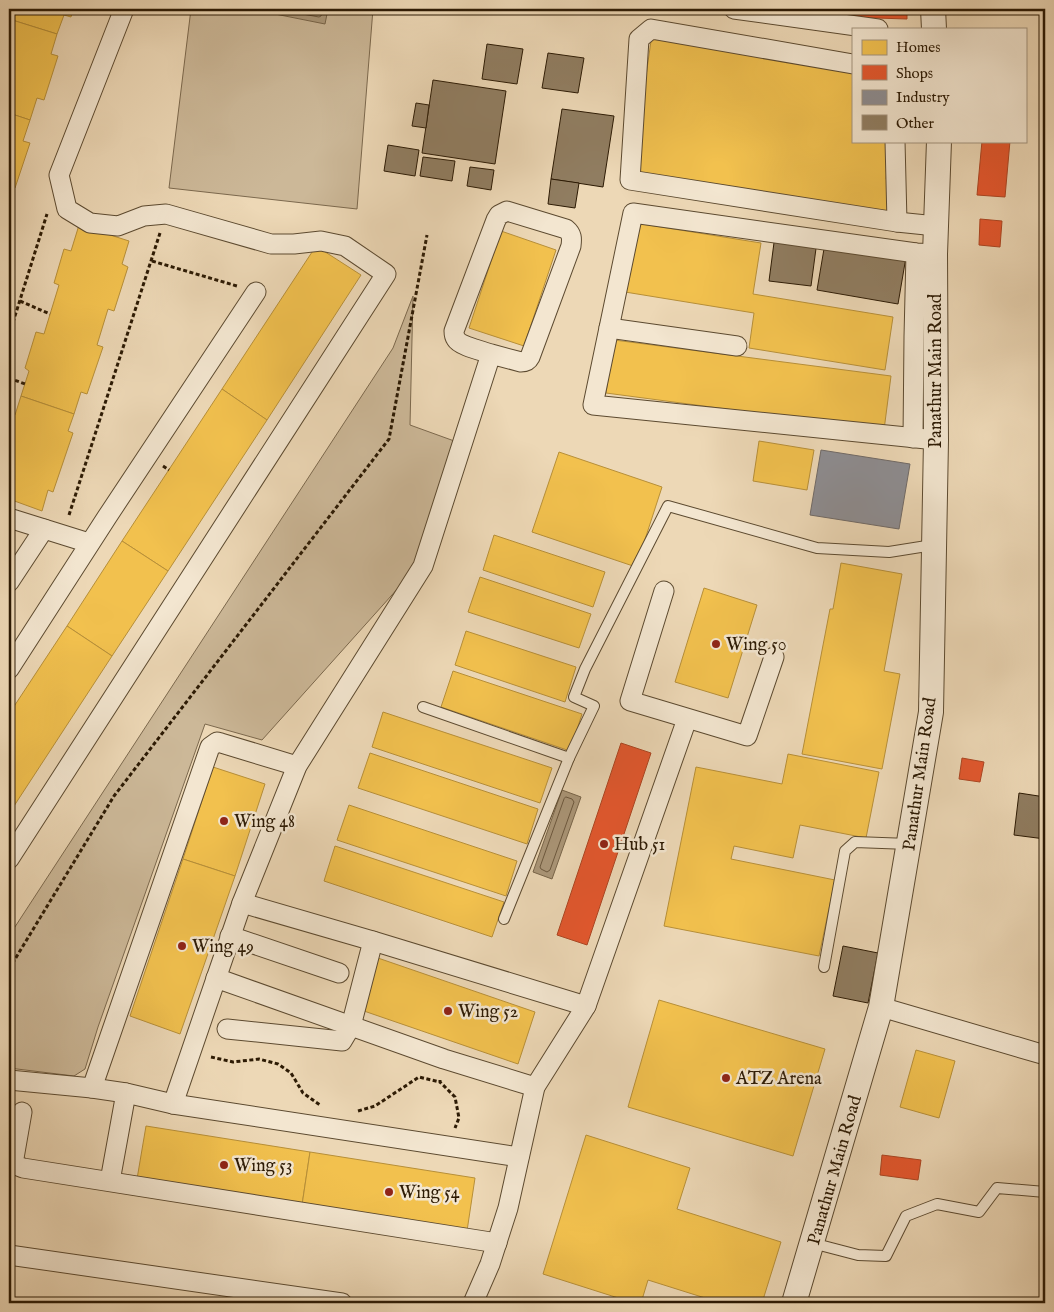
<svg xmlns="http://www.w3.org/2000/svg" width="1054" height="1312" font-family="'IM FELL English',serif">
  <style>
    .green { fill: #ccb898; stroke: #7c694e }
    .water { fill: #ab9779; stroke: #78654a }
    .homes { fill: #f2c14e; stroke: #b78f38 }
    .shops { fill: #e4572e; stroke: #ad4521 }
    .industry { fill: #8d8d92; stroke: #706a67 }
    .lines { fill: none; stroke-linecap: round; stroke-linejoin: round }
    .shore { stroke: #6c583e; stroke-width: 1 }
    .building { fill: #907d61; stroke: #2c1a04 }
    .service-casing { stroke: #5c4a30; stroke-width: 12 }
    .minor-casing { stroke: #5c4a30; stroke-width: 21 }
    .tertiary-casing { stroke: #5c4a30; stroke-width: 26 }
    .path { stroke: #2c1a04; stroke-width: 3; stroke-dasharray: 4 2.5; stroke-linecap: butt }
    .service { stroke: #f3e6d0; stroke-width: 10 }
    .minor { stroke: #f3e6d0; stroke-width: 19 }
    .tertiary { stroke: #f3e6d0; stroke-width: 24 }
    .poi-dot { fill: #8f2418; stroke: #f3e6d0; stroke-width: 2 }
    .labels { text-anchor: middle; stroke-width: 5; stroke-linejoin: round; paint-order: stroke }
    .street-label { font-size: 18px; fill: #2c1a04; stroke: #f3e6d0 }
    .poi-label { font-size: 18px; fill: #2c1a04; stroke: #f3e6d0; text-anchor: start }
  </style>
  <rect width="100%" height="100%" fill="#edd8b6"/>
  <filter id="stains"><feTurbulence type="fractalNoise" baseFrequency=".004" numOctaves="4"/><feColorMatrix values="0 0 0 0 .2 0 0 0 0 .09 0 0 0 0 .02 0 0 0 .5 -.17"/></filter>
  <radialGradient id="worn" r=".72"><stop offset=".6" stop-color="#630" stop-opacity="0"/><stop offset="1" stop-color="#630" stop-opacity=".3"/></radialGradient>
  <!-- green -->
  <g class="green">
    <path d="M191,9H373L357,209L169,188Z"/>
    <path d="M413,296L410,425L457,442L417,567L262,740L205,724L98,1027L85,1069L74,1076L9,1068V936L393,348Z"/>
  </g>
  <!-- water -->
  <g class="water">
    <path d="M250,9H328L325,24Z"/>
    <path d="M562,790L581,797L552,879L533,872Z"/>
  </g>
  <!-- homes -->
  <g class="homes">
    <path d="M9,9H73L71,17L64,15L57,34L9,19Z"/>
    <path d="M9,19L57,34L51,54L58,56L44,100L37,98L30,120L9,113Z"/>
    <path d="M652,34L853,73V141H891L886,179L893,180L888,214L632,174Z"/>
    <path d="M9,113L30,120L23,141L30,143L15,188L9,186V187Z"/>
    <path d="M636,223L761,243L753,294L893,317L885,370L749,348L754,313L625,292Z"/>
    <path d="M79,225L129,241L122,264L128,267L114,311L108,309L97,345L103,347L87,394L81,392L74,414L21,396L29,371L25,368L36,332L44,334L59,285L54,283L64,249L71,251Z"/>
    <path d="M501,231L556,250L524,346L469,328Z"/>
    <path d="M316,246L361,275L267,420L222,389Z"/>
    <path d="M614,340L891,376L884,430L606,393Z"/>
    <path d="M222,389L267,420L168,571L122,541Z"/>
    <path d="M21,396L74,414L68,431L73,433L53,492L48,490L42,511L9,499V417L10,414L15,415Z"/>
    <path d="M759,441L814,450L807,490L753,481Z"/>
    <path d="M559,452L662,487L636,567L532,532Z"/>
    <path d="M494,535L605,572L593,607L483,570Z"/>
    <path d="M122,541L168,571L112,656L67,626Z"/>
    <path d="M841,563L902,574L884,671L900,674L882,769L802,754L830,609H833Z"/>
    <path d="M480,577L591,614L579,648L468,612Z"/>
    <path d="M704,588L757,605L728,698L675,682Z"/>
    <path d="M67,626L112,656L14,806L9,803V714Z"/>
    <path d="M466,631L576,667L565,702L455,665Z"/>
    <path d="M453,671L582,714L570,751L441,707Z"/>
    <path d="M383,712L552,768L540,803L372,747Z"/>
    <path d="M370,753L538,809L527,844L358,788Z"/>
    <path d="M788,754L879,772L866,838L800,825L793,858L734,846L731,859L835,880L819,956L664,926L696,767L782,784Z"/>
    <path d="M213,767L265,784L235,876L183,859Z"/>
    <path d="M349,805L517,861L506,896L337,840Z"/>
    <path d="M335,846L504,902L492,937L324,881Z"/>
    <path d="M183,859L235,876L180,1034L130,1016Z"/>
    <path d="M375,957L535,1012L518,1064L361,1010Z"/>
    <path d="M659,1000L825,1049L793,1156L628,1107Z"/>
    <path d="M916,1050L955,1061L939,1118L900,1107Z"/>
    <path d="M146,1126L310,1152L302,1205L137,1179Z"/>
    <path d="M586,1135L690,1168L677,1209L781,1242L762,1303H721L648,1280L641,1303H634L543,1274Z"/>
    <path d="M310,1152L475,1178L467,1231L302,1205Z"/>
  </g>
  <!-- shops -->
  <g class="shops">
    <path d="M846,9H907V19L846,17Z"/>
    <path d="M982,141H1010L1005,197L977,195Z"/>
    <path d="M980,219L1002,221L1000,247L979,245Z"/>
    <path d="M621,743L651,753L587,945L557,935Z"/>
    <path d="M962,758L984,762L980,782L959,779Z"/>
    <path d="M882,1155L921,1160L918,1180L880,1175Z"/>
  </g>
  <!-- industry -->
  <path class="industry" d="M821,450L910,464L899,529L810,515Z"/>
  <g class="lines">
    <!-- shore -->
    <g class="shore">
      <path d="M275,9L319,17L321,16L323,9"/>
      <path d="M566,797L572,799L574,802L550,870L547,872L541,869L540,867L564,799Z"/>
    </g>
  </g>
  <!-- building -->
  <g class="building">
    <path d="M487,44L523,49L517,84L482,79Z"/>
    <path d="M548,53L584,58L578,93L542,88Z"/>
    <path d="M433,80L506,91L495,164L422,153Z"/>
    <path d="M416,103L429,105L426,128L412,126Z"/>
    <path d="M562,109L614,116L603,187L551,179Z"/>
    <path d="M388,145L419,150L415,176L384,171Z"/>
    <path d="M423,157L455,161L452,181L420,176Z"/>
    <path d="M470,167L494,170L491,190L467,186Z"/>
    <path d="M551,179L579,183L575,208L548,204Z"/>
    <path d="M775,235L817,241L811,286L769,281Z"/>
    <path d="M825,243L906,257L898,304L817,290Z"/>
    <path d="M1019,793L1045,797V839L1014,835Z"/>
    <path d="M843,946L878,953L868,1003L833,996Z"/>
  </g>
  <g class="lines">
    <!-- service casing -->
    <g class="service-casing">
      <g id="service">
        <path d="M423,707L569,758"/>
        <path d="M504,919L569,758L594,706L574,697L585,669L668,506L817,548L889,552L933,545"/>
        <path d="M824,967L845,851L855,842L909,844"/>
        <path d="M812,1243L858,1255L886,1256L906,1216L937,1204L979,1212L997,1188L1045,1192"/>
      </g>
    </g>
    <!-- minor casing -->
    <g class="minor-casing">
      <g id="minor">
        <path d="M734,9L878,29"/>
        <path d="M853,64L651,29L639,39L630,180L897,222L936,226"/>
        <path d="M895,141L897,222"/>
        <path d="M935,254L916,253L633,213L593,405L936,440"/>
        <path d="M609,328L737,346"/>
        <path d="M913,438L914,337L916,253"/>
        <path d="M9,518L89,543"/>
        <path d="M9,582L44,529"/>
        <path d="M664,591L630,701L747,736L774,657"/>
        <path d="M9,669L107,517L256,292"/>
        <path d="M9,859L386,274L345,246L321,241L294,244H271L166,214L144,216L118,226L90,223L67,209L59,175L124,9"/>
        <path d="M230,936L339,973"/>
        <path d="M373,941L586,1006"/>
        <path d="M216,978L444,1059L535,1087"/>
        <path d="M881,1007L1045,1055"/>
        <path d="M227,1029L342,1041L351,1026L373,941L242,903"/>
        <path d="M9,1080L92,1088L126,1093L173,1104L519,1157"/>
        <path d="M92,1088L210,747L217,742L221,743L297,766"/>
        <path d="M173,1104L242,903L297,766L423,566L491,354L521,362C526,362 528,361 530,357L571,246C572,238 572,234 566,229L507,211L499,215L496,220L454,331C454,334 454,336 456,339C460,346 483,351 491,354"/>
        <path d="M22,1112L14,1158V1162L18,1166L23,1168L497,1243"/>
        <path d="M110,1181L126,1093"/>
        <path d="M9,1255L342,1303"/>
        <path d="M473,1303L490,1264L508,1208L535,1087L586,1006L687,719"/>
      </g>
    </g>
    <!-- tertiary casing -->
    <g class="tertiary-casing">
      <g id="tertiary">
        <path d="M933,9L934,29"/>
        <path d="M794,1303L881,1007L931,712L936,440L935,254L939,141"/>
      </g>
    </g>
    <!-- path -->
    <g class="path">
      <path d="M152,261L237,286"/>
      <path d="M20,301L50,314"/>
      <path d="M9,335L47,214"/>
      <path d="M9,378L25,384"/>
      <path d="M163,466L169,470"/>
      <path d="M69,515L160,233"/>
      <path d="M9,702L14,706"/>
      <path d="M9,969L114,796L389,439L427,235"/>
      <path d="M211,1057L233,1062L259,1059L278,1064L291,1073L303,1093L320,1105"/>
      <path d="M440,1080V1082L455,1097L459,1118L455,1128"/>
      <path d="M358,1111L375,1106L419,1077L440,1082"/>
    </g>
    <!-- service -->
    <use href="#service" class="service"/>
    <!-- minor -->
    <use href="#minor" class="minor"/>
    <!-- tertiary -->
    <use href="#tertiary" class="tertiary"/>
  </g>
  <!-- markers -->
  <g class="poi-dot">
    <circle cx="716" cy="644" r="5"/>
    <circle cx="224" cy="821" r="5"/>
    <circle cx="604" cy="844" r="5"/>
    <circle cx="182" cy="946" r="5"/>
    <circle cx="448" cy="1011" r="5"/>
    <circle cx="726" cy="1078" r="5"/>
    <circle cx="224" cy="1165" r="5"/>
    <circle cx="389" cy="1192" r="5"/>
  </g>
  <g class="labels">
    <!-- street labels -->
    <g class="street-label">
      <text transform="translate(935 371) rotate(-90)" y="6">Panathur Main Road</text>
      <text transform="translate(919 774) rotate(-82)" y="6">Panathur Main Road</text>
      <text transform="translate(834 1170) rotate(-74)" y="6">Panathur Main Road</text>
    </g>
    <!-- poi labels -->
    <g class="poi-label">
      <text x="726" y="650">Wing 50</text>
      <text x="234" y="827">Wing 48</text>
      <text x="614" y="850">Hub 51</text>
      <text x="192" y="952">Wing 49</text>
      <text x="458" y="1017">Wing 52</text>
      <text x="736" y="1084">ATZ Arena</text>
      <text x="234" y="1171">Wing 53</text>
      <text x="399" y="1198">Wing 54</text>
    </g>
  </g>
  <!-- margin -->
  <rect width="1054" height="1312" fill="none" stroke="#edd8b6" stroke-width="30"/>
  <rect x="10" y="10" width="1034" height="1292" fill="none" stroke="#2c1a04" stroke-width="2.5"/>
  <rect x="15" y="15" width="1024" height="1282" fill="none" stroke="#2c1a04"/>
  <!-- legend -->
  <rect x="852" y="28" width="175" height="115" fill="#f3e6d0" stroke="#a3947e"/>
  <rect x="862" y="40" width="25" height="15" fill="#f2c14e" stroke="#a3947e"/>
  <text x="896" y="52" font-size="15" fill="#2c1a04">Homes</text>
  <rect x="862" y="65" width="25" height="15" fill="#e4572e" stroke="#a3947e"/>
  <text x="896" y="78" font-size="15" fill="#2c1a04">Shops</text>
  <rect x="862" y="90" width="25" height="15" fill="#8d8d92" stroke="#a3947e"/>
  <text x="896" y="102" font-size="15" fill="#2c1a04">Industry</text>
  <rect x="862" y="115" width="25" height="15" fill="#907d61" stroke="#a3947e"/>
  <text x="896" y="128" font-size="15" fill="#2c1a04">Other</text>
  <rect width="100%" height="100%" filter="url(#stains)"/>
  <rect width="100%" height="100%" fill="url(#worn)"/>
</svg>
